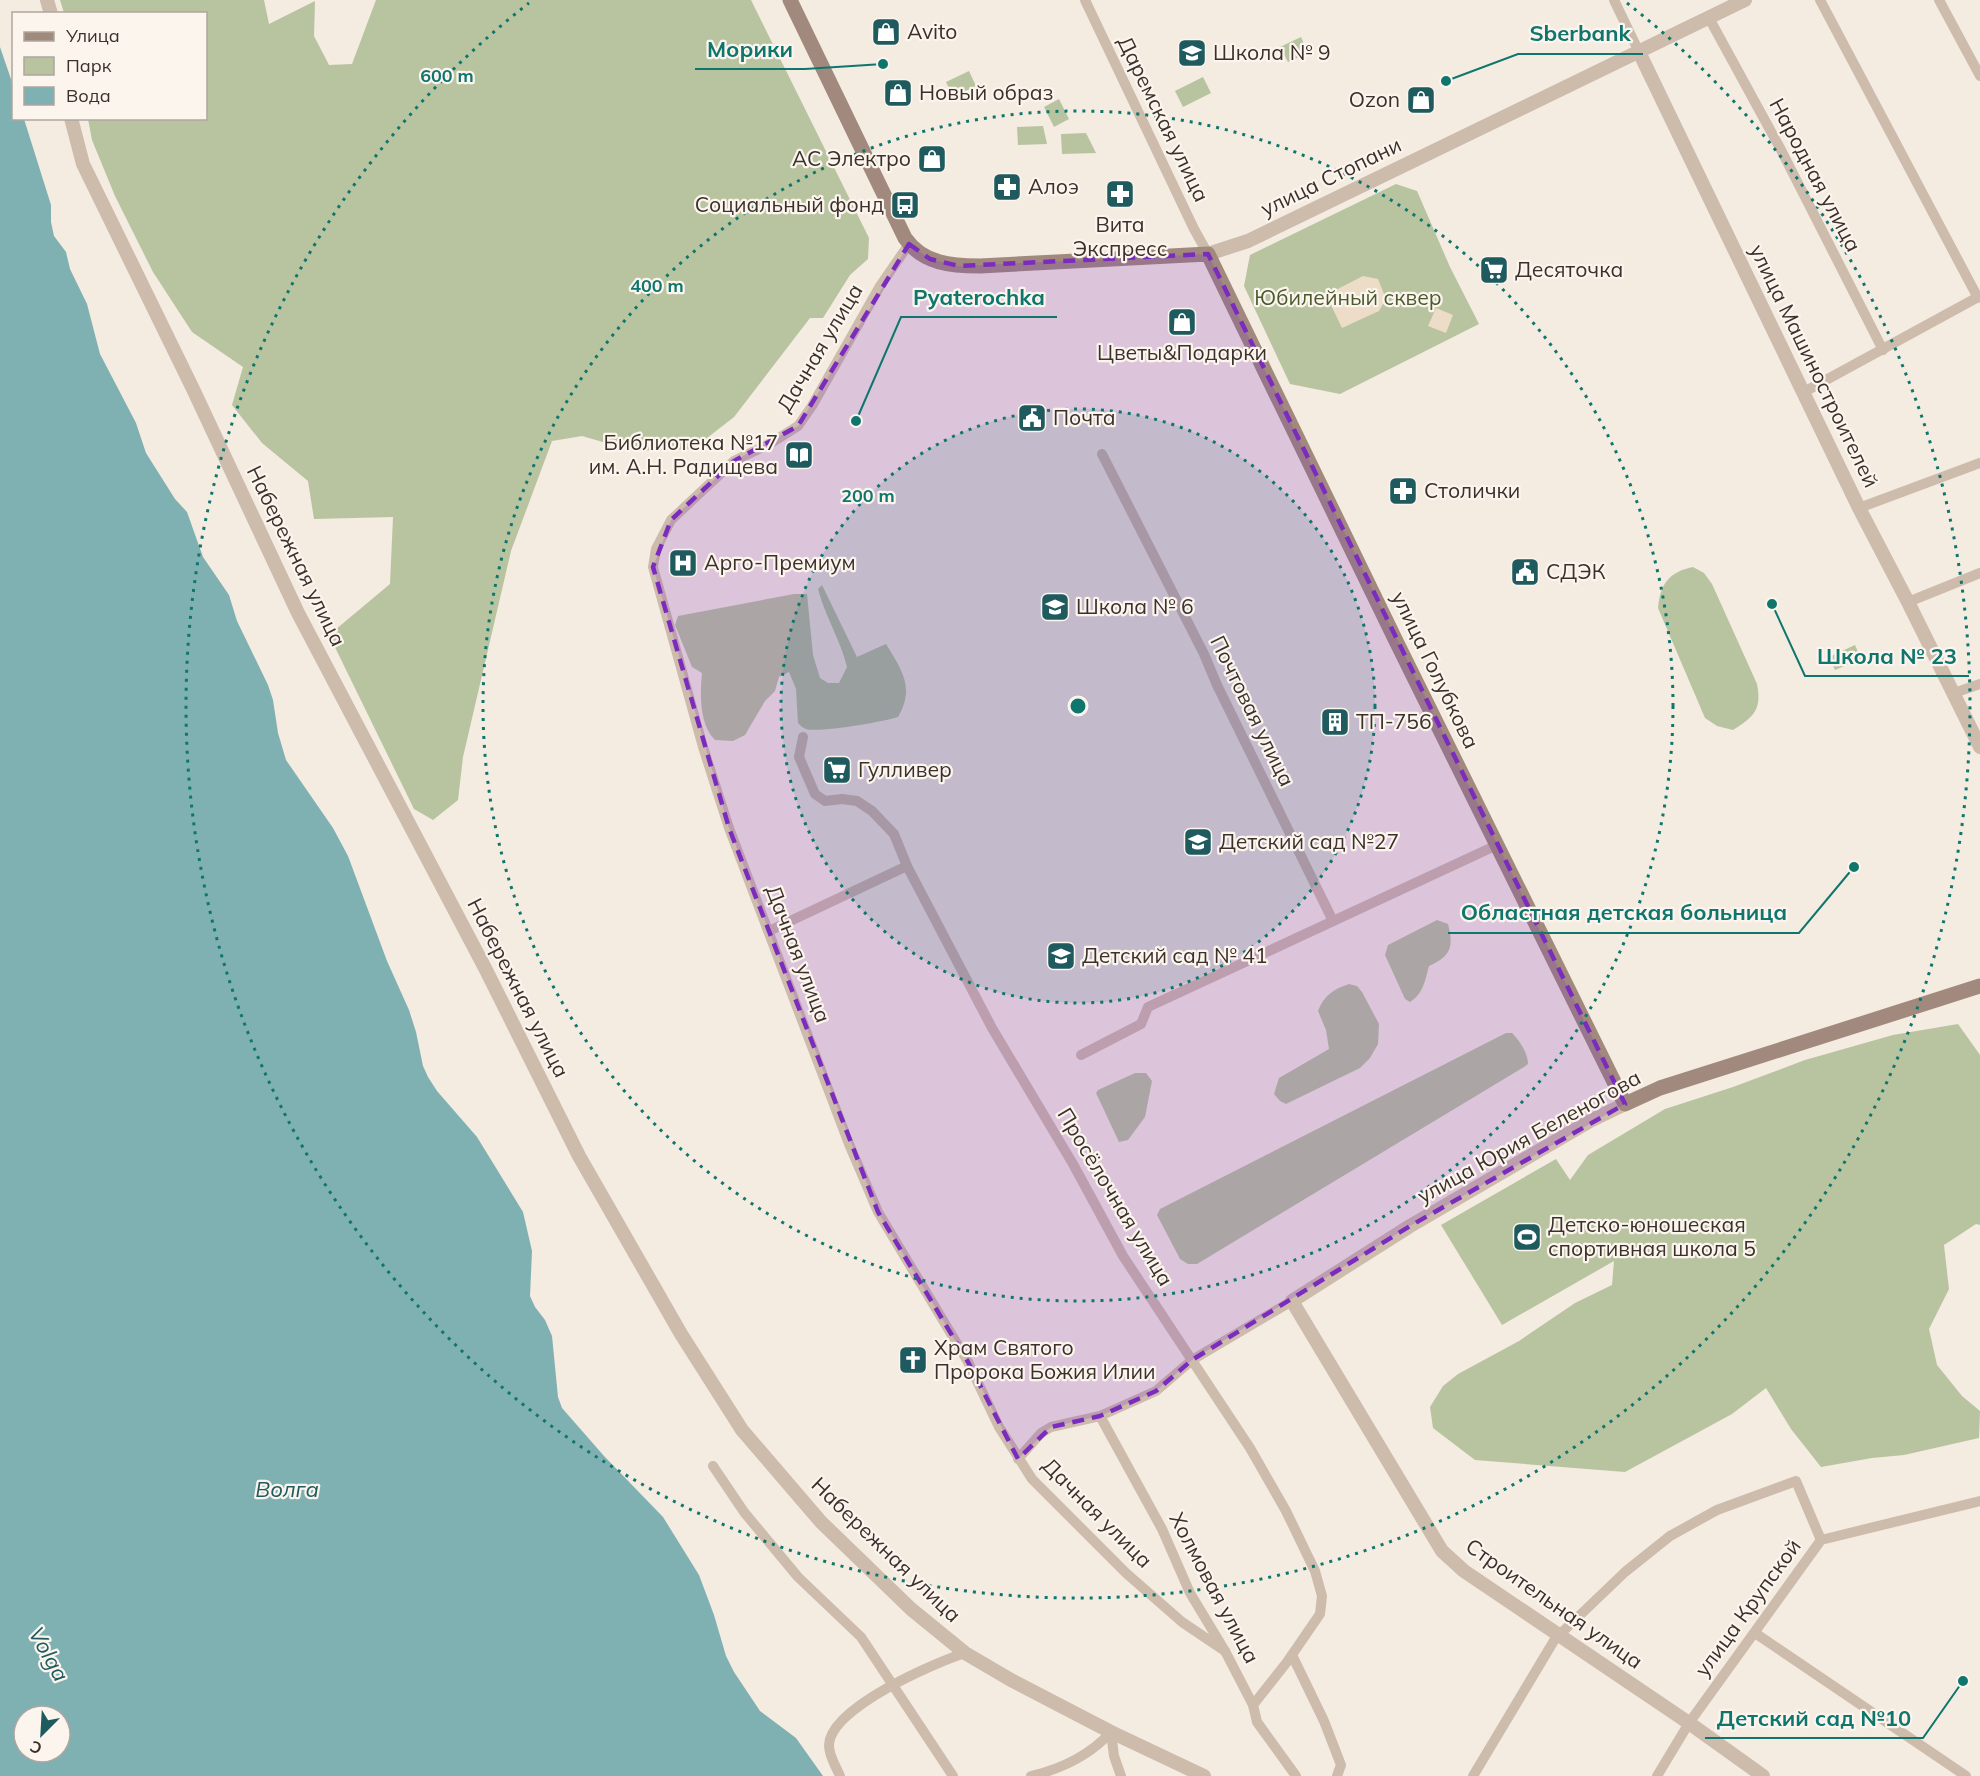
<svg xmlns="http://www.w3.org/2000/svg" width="1980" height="1776" font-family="Mulish,sans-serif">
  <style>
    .green { fill: #b8c4a0 }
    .plaza { fill: #ecdcc8 }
    .water { fill: #7fb0b2; fill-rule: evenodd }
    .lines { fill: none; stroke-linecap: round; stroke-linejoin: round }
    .minor { stroke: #cdbbac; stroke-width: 10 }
    .tertiary { stroke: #cdbbac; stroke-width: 14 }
    .secondary { stroke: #a18a7d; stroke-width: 15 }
    .marked { fill: #7b2cbf; fill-opacity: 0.2; stroke: #7b2cbf; stroke-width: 4.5; stroke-dasharray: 12 8; stroke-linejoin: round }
    .ring { fill: none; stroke: #0f766e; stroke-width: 3; stroke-dasharray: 3 6 }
    .labels { text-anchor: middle; stroke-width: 4.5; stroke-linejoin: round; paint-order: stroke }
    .poi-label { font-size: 21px; fill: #3b302b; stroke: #fbf5ee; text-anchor: start }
    .street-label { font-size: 21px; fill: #3b302b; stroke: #fbf5ee }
    .park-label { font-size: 21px; fill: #4a5a2e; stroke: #fbf5ee }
    .water-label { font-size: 22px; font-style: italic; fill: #1f5a5e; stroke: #fbf5ee }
    .centre { fill: #0f766e; stroke: #fbf5ee; stroke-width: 3 }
    .ring-label { font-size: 18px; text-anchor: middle; font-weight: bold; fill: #0f766e; stroke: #fbf5ee; stroke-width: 4.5; stroke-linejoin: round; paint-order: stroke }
    .leader { fill: none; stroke: #0f766e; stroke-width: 2 }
    .callout-dot { fill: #0f766e; stroke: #fbf5ee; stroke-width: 2 }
    .callout-label { font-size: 22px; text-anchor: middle; font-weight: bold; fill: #0f766e; stroke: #fbf5ee; stroke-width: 4.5; stroke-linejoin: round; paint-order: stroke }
  </style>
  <rect width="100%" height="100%" fill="#f4ebe1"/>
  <!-- green -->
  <g class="green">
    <path d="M60,0H264L269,24L315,1L314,36L329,65L352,64L376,0H751L869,238L868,259L850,275L823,318H810L734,417L693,449L634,451L582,436L552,441L511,551L463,757L458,800L433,820L414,809L329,635L390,584L393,517L314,519L308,481L262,443L232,405L243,367L192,332L153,272L115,196L92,140L88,119L206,118V14L64,13Z"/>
    <path d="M1301,37L1308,53L1288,62L1280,47Z"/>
    <path d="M969,71L976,86L955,96L952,95L946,82Z"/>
    <path d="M1203,77L1211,93L1183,107L1175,91Z"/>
    <path d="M1059,99L1069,119L1054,127L1044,107Z"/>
    <path d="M1043,126L1047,144L1018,145L1017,127Z"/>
    <path d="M1086,133L1096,153L1062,154L1061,134Z"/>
    <path d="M1396,184L1417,191L1450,267L1479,324L1340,394L1290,384L1244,286L1250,255Z"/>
    <path d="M1693,567L1704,573L1712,584L1757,684C1762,709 1754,717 1733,730L1717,726L1705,718L1658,608C1660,584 1669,572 1693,567Z"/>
    <path d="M822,585L857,657L886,644C902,670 915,688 898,717C883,722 818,733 806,729C803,728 800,725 798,723L796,689L789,672L779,677L775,691L765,701L745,735L733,741L715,740C699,724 700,694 702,673L692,667L675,625L678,616L794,594H807L813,655L820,678L828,683H839L847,667C840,639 825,616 818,589Z"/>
    <path d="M1855,645L1861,659L1835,670L1829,657Z"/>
    <path d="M1437,920L1448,924C1454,947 1451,956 1429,966C1425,981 1423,994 1410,1002L1405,999L1385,955L1388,945Z"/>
    <path d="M1349,984L1357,986L1362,992L1379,1024L1378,1044L1370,1058L1360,1068L1286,1104L1280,1101L1274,1094L1279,1078L1329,1049L1326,1030L1318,1011C1324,995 1334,989 1349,984Z"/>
    <path d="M1958,1024L1980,1055V1225L1976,1224L1944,1245L1949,1289L1929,1329L1937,1365L1962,1396L1980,1411L1979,1438L1904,1455L1872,1458L1821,1467L1791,1429L1766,1388L1732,1414L1625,1472L1475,1460L1433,1428L1430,1407L1443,1386L1458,1374L1519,1341L1575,1303L1612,1285L1614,1261L1502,1325L1441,1225L1556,1159L1570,1180L1588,1155L1665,1109L1733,1087L1805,1060L1893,1035Z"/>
    <path d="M1506,1033H1512C1519,1040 1528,1053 1528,1064L1524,1067L1197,1264H1188L1180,1259L1157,1215L1160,1209Z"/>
    <path d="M1135,1073H1146L1152,1081L1145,1117L1128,1140L1119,1142L1096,1093L1098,1090Z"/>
  </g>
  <!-- plaza -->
  <g class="plaza">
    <path d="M1363,276L1378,279L1386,299L1379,311L1342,328L1326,295Z"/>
    <path d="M1436,308L1453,315L1446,333L1428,326Z"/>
  </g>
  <!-- water -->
  <path class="water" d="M0,47L13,85L14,118L24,119L51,205V222L54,236L66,252L70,269L87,304L100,354L136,423L146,453L175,499L187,512L203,557L229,595L237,621L268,685L273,700L278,733L286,760L333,828L348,856L387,961L409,1010L416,1032L423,1066L428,1077L437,1091L477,1137L523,1212L532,1251L530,1296L535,1307L545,1320L552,1336L558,1397L562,1408L604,1456L663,1517L699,1575L714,1615L726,1656L734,1672L760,1711L796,1738L823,1776H0ZM24,1716H60V1752H24Z"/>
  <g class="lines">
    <!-- minor -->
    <g class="minor">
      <path d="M1085,0L1194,229L1208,254"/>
      <path d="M1614,0L1639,52"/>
      <path d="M1820,0L1978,298"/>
      <path d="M1939,0L1980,76"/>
      <path d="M1709,18L1780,148L1883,350"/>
      <path d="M909,244L880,286L812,406L798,426L771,443L734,461L671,520L656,549L653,567L703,747L729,828L849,1144L878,1212L968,1362L999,1427L1032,1479L1126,1573L1182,1622L1225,1651"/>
      <path d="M1804,392L1980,296"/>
      <path d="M1102,454L1204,654L1217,685L1333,921"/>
      <path d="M1859,508L1980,463"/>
      <path d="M1908,602L1980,573"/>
      <path d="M1954,693L1980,684"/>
      <path d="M803,737L799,757L815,794L825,801L842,799L857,801L872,811L894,834L907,866L992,1028L1073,1164L1123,1256L1250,1448L1286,1511L1315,1571L1322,1596L1320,1614L1287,1662L1253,1705"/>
      <path d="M769,931L907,866"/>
      <path d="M1081,1055L1141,1024L1148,1007L1497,845"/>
      <path d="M1100,1416L1162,1529L1190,1593L1225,1651L1253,1705L1257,1722L1296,1776"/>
      <path d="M1018,1459L1041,1433L1051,1427L1100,1416L1156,1391L1192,1360L1292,1301"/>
      <path d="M713,1466L744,1512L798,1577L861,1637L953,1776"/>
      <path d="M1755,1633L1966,1776"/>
      <path d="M1292,1655L1324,1721L1341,1765L1337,1776"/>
      <path d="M1111,1732L1114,1756L1121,1776"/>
      <path d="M840,1776C836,1766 829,1757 829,1745C830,1708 934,1663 965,1653"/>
      <path d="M1031,1776C1061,1769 1090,1755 1111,1732"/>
      <path d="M1473,1776L1555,1639L1625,1572L1670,1536L1717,1510L1796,1481L1821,1540"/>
      <path d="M1657,1776L1689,1723L1821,1540L1980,1501"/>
    </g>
    <!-- tertiary -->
    <g class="tertiary">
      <path d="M47,0L51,14"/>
      <path d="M1639,52L1859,508L1908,602L1980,747"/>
      <path d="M71,118L83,164L193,389L298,613L485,968L579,1156L681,1334L742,1430L821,1522L911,1609L965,1653L1011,1680L1111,1732L1204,1776"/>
      <path d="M1208,254L1248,241L1745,0"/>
      <path d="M1625,1104L1590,1121L1410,1226L1292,1301L1442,1551L1464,1571L1689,1723L1763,1776"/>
    </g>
    <!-- secondary -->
    <path class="secondary" d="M790,0L905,238C923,264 952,266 980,266L1208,254L1397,643L1625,1104L1660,1088L1980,986"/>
  </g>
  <!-- marked area -->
  <path class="marked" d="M909,244L930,259L959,266L1208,254L1625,1104L1410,1226L1192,1360L1156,1391L1100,1416L1051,1427L1018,1459L968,1362L878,1212L729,828L653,567L671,520L734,461L798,426Z"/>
  <!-- distance rings -->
  <circle cx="1078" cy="706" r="297" fill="#0f766e" fill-opacity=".12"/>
  <g class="ring">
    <circle cx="1078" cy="706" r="297"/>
    <circle cx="1078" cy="706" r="595"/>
    <path d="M1627 3A892 892 0 1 1 529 3"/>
  </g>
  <!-- icons -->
  <defs>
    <g id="shop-square" transform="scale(1.5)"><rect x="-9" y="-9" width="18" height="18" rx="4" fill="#1f5a5e" stroke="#fbf5ee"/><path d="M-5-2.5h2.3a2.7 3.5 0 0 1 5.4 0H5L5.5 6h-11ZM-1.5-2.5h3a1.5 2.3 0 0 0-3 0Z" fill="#fff"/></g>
    <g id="school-square" transform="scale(1.5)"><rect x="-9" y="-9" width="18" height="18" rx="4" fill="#1f5a5e" stroke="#fbf5ee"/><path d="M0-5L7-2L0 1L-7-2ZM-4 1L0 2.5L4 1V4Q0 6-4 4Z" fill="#fff"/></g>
    <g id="pharmacy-square" transform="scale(1.5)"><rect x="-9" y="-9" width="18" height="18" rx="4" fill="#1f5a5e" stroke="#fbf5ee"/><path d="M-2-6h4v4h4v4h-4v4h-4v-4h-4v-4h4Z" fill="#fff"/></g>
    <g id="bus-square" transform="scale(1.5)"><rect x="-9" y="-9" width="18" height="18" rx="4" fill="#1f5a5e" stroke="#fbf5ee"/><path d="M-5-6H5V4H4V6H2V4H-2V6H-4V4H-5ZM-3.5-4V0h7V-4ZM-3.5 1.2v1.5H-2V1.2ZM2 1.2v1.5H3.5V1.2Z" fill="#fff"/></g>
    <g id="supermarket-square" transform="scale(1.5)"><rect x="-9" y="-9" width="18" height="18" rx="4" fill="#1f5a5e" stroke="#fbf5ee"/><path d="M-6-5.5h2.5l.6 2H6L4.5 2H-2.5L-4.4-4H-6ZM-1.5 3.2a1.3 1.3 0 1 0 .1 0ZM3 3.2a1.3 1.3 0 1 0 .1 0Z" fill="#fff"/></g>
    <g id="civic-square" transform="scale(1.5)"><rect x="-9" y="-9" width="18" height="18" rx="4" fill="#1f5a5e" stroke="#fbf5ee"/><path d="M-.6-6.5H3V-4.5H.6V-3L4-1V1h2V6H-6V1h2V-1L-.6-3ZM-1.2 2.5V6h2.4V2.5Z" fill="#fff"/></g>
    <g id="library-square" transform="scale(1.5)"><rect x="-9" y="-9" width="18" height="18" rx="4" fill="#1f5a5e" stroke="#fbf5ee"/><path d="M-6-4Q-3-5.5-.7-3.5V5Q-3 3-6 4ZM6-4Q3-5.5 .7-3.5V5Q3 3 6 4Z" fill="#fff"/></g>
    <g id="hospital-square" transform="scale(1.5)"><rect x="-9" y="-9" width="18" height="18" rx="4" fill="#1f5a5e" stroke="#fbf5ee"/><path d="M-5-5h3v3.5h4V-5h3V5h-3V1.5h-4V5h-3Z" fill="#fff"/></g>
    <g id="building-square" transform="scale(1.5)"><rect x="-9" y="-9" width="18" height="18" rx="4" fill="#1f5a5e" stroke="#fbf5ee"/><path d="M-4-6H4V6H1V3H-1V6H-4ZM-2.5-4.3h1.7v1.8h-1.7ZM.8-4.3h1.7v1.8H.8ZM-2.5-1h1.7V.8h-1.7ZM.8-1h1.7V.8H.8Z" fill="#fff"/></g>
    <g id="stadium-square" transform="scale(1.5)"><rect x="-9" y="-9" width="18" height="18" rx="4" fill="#1f5a5e" stroke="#fbf5ee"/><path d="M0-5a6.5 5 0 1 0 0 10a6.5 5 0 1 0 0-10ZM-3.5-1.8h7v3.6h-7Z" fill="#fff"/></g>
    <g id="church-square" transform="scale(1.5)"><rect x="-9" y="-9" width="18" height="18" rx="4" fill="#1f5a5e" stroke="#fbf5ee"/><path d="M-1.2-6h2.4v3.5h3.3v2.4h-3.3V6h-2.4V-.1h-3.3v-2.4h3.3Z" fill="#fff"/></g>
  </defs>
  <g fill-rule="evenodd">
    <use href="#shop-square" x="886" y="32"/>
    <use href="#school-square" x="1192" y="53"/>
    <use href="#shop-square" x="898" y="93"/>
    <use href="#shop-square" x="1421" y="100"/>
    <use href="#shop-square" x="932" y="159"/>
    <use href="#pharmacy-square" x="1007" y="187"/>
    <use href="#pharmacy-square" x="1120" y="194"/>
    <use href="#bus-square" x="905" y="205"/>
    <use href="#supermarket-square" x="1494" y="270"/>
    <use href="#shop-square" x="1182" y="322"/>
    <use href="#civic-square" x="1032" y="418"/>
    <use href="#library-square" x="799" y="455"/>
    <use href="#pharmacy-square" x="1403" y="491"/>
    <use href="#hospital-square" x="683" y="563"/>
    <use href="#civic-square" x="1525" y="572"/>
    <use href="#school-square" x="1055" y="607"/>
    <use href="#building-square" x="1335" y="722"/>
    <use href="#supermarket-square" x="837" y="770"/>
    <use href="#school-square" x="1198" y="842"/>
    <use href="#school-square" x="1061" y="956"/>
    <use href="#stadium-square" x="1527" y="1237"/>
    <use href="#church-square" x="913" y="1360"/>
  </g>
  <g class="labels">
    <!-- poi labels -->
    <g class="poi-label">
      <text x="907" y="39">Avito</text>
      <text x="1213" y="60">Школа № 9</text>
      <text x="919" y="100">Новый образ</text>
      <text x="1400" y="107" text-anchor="end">Ozon</text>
      <text x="911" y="166" text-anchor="end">АС Электро</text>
      <text x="1028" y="194">Алоэ</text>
      <text x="884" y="212" text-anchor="end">Социальный фонд</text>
      <text x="1120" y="232" text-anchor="middle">Вита<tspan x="1120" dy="24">Экспресс</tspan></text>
      <text x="1515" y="277">Десяточка</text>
      <text x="1182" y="360" text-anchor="middle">Цветы&amp;Подарки</text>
      <text x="1053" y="425">Почта</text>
      <text x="778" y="450" text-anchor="end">Библиотека №17<tspan x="778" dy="24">им. А.Н. Радищева</tspan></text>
      <text x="1424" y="498">Столички</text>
      <text x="704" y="570">Арго-Премиум</text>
      <text x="1546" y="579">СДЭК</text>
      <text x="1076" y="614">Школа № 6</text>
      <text x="1356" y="729">ТП-756</text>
      <text x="858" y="777">Гулливер</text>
      <text x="1219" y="849">Детский сад №27</text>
      <text x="1082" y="963">Детский сад № 41</text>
      <text x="1548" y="1232">Детско-юношеская<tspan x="1548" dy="24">спортивная школа 5</tspan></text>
      <text x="934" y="1355">Храм Святого<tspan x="934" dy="24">Пророка Божия Илии</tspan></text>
    </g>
    <!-- street labels -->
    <g class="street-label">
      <text transform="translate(1163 119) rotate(64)" y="7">Даремская улица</text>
      <text transform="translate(1815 175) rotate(62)" y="7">Народная улица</text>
      <text transform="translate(1331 177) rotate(-26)" y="7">улица Стопани</text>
      <text transform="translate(820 348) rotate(-59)" y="7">Дачная улица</text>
      <text transform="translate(1814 366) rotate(64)" y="7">улица Машиностроителей</text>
      <text transform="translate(296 556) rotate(64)" y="7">Набережная улица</text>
      <text transform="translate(1435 670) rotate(64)" y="7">улица Голубкова</text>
      <text transform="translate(1252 711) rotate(64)" y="7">Почтовая улица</text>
      <text transform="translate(798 954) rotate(69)" y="7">Дачная улица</text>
      <text transform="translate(518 988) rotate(63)" y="7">Набережная улица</text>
      <text transform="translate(1529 1137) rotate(-29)" y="7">улица Юрия Беленогова</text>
      <text transform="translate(1115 1197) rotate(59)" y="7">Просёлочная улица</text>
      <text transform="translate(1097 1513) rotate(45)" y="7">Дачная улица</text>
      <text transform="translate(886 1550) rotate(44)" y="7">Набережная улица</text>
      <text transform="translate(1214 1588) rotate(62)" y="7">Холмовая улица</text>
      <text transform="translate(1554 1604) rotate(35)" y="7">Строительная улица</text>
      <text transform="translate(1748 1608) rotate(-54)" y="7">улица Крупской</text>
    </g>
    <!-- park labels -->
    <g class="park-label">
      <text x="1348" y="305">Юбилейный сквер</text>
    </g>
    <!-- water labels -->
    <g class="water-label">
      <text x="287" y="1497">Волга</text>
      <text transform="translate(49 1654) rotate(61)" y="8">Volga</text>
    </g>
  </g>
  <circle cx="1078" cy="706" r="9" class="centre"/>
  <g class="ring-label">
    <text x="447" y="82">600 m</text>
    <text x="657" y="292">400 m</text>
    <text x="868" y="502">200 m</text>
  </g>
  <!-- callouts -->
  <path class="leader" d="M1446 81L1518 54H1643M883 64L805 69H695M856 421L901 317H1057M1772 604L1805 676H1969M1854 867L1799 933H1448M1963 1681L1923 1738H1705"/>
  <g class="callout-dot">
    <circle cx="1446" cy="81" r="6"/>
    <circle cx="883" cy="64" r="6"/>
    <circle cx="856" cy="421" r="6"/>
    <circle cx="1772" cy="604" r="6"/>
    <circle cx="1854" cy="867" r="6"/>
    <circle cx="1963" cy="1681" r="6"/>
  </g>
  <g class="callout-label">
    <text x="1580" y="41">Sberbank</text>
    <text x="750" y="57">Морики</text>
    <text x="979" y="305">Pyaterochka</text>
    <text x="1887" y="664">Школа № 23</text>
    <text x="1624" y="920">Областная детская больница</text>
    <text x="1814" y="1726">Детский сад №10</text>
  </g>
  <!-- legend -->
  <rect x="12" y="12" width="195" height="108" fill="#fbf5ee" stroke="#aea6a0" stroke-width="1.5"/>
  <rect x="24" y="32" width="30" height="9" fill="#a18a7d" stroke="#aea6a0" stroke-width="1.5"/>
  <text x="66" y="42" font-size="18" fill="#3b302b">Улица</text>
  <rect x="24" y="57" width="30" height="18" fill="#b8c4a0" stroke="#aea6a0" stroke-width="1.5"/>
  <text x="66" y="72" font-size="18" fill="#3b302b">Парк</text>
  <rect x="24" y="87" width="30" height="18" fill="#7fb0b2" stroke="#aea6a0" stroke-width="1.5"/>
  <text x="66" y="102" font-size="18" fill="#3b302b">Вода</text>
  <!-- north arrow -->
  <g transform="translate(42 1734) rotate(204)"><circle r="28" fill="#fbf5ee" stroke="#aea6a0" stroke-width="1.5"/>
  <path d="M0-4.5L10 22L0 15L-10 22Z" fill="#1f5a5e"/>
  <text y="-9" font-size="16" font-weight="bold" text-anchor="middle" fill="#3b302b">С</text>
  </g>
</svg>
